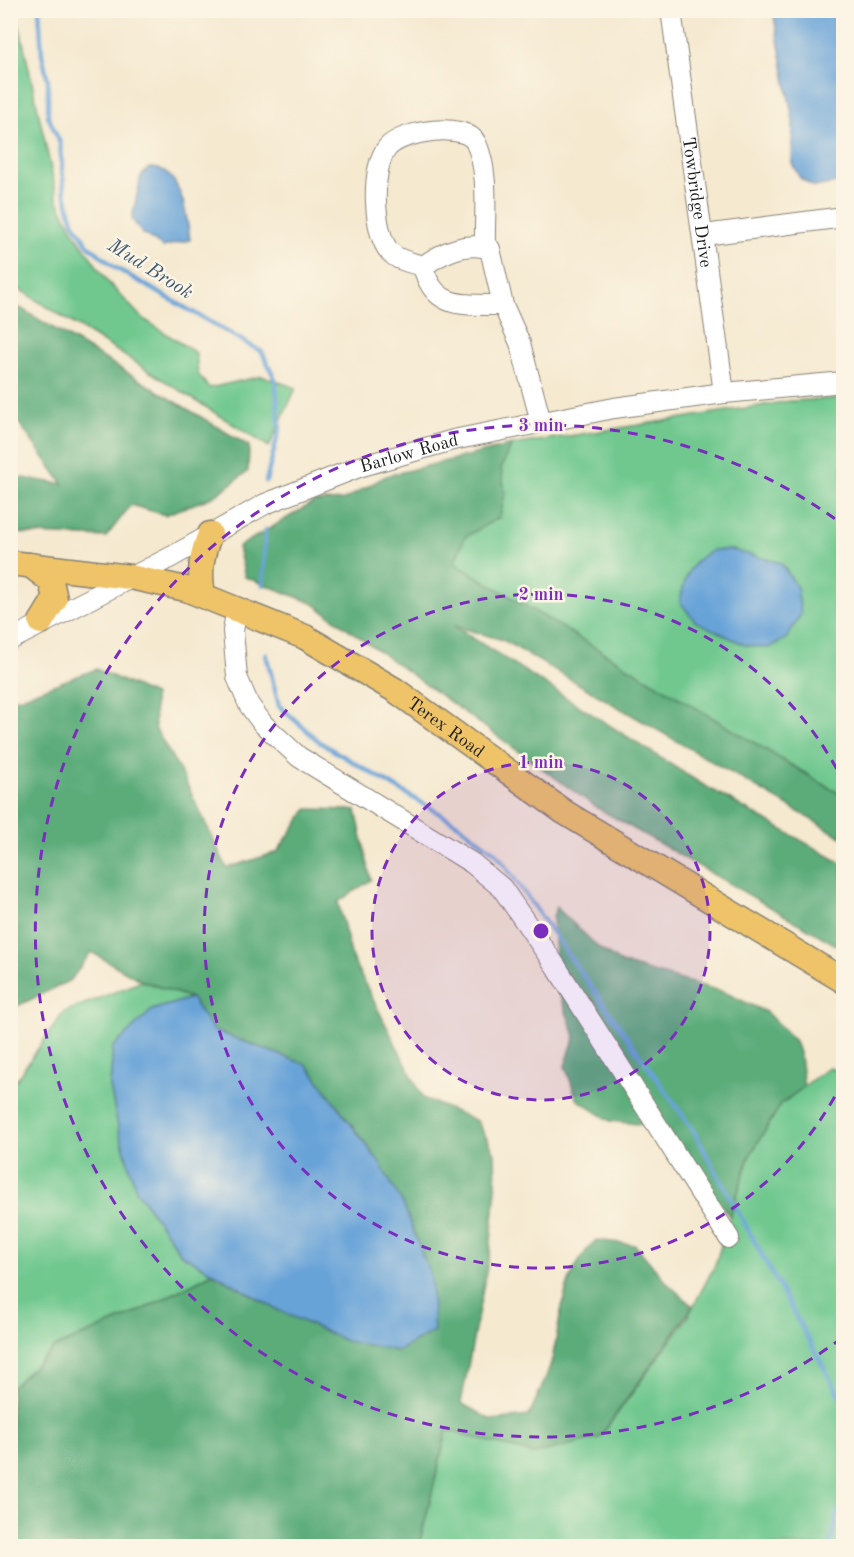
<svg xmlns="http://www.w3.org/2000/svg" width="854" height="1557" font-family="'Old Standard TT',serif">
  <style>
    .green { fill: #6fc88f; stroke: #467256; stroke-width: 1.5 }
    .forest { fill: #5bac7a; stroke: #3c644b; stroke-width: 1.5 }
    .water { fill: #67a3d8; stroke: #42607a; stroke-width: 1.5 }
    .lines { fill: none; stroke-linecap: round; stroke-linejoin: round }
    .stream { stroke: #67a3d8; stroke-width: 4.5 }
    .minor-casing { stroke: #888276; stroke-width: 22 }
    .major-casing { stroke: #888276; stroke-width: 27 }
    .minor { stroke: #fff; stroke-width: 20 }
    .major { stroke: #efc469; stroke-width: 24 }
    .ring { fill: none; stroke: #7b2cbf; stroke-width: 3; stroke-dasharray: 10 8 }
    .labels { text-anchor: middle; stroke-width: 5; stroke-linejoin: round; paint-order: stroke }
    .street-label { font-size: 18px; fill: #1c1c1c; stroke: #fcf5e5 }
    .water-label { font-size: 20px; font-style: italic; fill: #3e5971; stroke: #fcf5e5 }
    .centre { fill: #7b2cbf; stroke: #fcf5e5; stroke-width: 3 }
    .ring-label { font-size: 18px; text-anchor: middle; font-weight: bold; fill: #7b2cbf; stroke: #fcf5e5; stroke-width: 5; stroke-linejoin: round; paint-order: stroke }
  </style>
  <rect width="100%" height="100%" fill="#fcf5e5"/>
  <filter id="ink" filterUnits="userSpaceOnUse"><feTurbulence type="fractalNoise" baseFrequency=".0167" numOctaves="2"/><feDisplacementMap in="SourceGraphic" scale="12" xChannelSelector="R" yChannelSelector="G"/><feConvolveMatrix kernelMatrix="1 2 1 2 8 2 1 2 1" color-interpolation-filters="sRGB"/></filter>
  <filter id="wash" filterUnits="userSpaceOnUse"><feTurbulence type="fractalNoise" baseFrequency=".008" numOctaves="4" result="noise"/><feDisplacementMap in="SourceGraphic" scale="24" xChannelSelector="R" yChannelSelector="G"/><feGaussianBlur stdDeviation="1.35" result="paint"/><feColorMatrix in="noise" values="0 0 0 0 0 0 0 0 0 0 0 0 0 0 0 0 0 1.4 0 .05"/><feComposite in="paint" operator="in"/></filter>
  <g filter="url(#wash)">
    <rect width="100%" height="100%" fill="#f5e9d0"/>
    <!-- green -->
    <g class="green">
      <path d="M16,10L58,201L75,234L108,282L142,318L196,353L198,374L209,388L262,376L296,388L269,447L11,284L10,11Z"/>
      <path d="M843,398V796L454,563L465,537L505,494L501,468L512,445L790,401Z"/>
      <path d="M142,981L191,998L152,1010L110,1086L119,1131L136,1190L181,1254L213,1273L138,1312L54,1348L11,1388V1087L64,1012Z"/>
      <path d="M829,1067L843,1074V1546H419L447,1430L534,1454L600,1437L687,1318L715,1265L749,1157L781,1104Z"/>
    </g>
    <!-- forest -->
    <g class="forest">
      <path d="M10,302L249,446L248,471L215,496L165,515L131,505L106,537L11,533V476L63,484L11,412Z"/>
      <path d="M511,445L501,468L505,494L500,517L465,537L454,563L843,796V838L503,640L454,626L700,783L843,864V949L596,807L312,603L245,577L238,547L314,502L344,500L386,476Z"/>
      <path d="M96,669L154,695L155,728L184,778L227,868L277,852L307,809L356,810L371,880L338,902L352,958L423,1098L477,1121L495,1153L496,1189L490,1252L461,1403L491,1420L529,1416C537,1396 549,1375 553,1355C563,1309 561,1275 596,1240L635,1245L669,1285L693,1306L600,1437L534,1454L447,1430L419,1546H11V1388L54,1348L138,1312L213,1273L278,1310L346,1341L379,1162L307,1065L213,1030L191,998L142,981L91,952L71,980L11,1009L10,693L16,699Z"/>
      <path d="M556,907L598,947L621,963L724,992L766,1012L795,1041L800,1056L804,1087L781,1104L749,1157L730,1217L665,1127L610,1121L577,1099L565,1066L575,1036L556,985L553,917Z"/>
    </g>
    <!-- water -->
    <g class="water">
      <path d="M773,11H843V182L814,187L800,178L792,163L793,121Z"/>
      <path d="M149,168C155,168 162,168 167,173C184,188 187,219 190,240L163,247L142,233L132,219L141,176Z"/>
      <path d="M713,550H732L781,563L797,587L801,614L787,638L768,648L745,645L695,621L680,602C685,576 689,562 713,550Z"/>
      <path d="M191,998L213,1030L307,1065L379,1162L404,1206L431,1277L434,1331L398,1351L346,1341L278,1310L181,1254L136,1190L119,1131L110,1086L113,1047L152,1010Z"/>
    </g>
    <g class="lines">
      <!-- stream -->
      <g class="stream">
        <path d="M39,10L42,55L48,80V116L60,143L64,190L73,222L88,245L116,268L262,352L275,379L280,427L266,481"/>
        <path d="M263,585L265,530"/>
        <path d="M266,654L279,706L321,743L459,825L496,853L693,1130L844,1404"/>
        <path d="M830,1546L844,1488"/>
      </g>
    </g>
  </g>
  <g filter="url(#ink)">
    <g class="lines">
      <!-- minor casing -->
      <g class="minor-casing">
        <g id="minor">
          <path id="s1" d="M671,10L724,393"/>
          <path d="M704,235L844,217"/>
          <path d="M423,266C413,263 398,261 390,252C373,234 370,166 388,147C402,131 466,121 476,143C490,173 484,215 485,248"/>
          <path d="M503,305C465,304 434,311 423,266C444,252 466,241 490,249L503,305L520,343L541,422"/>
          <path d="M237,608L233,631L237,677L249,705L263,724L299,757L472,863L502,888L557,968L729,1238"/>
          <path id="s2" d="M10,640L173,556L265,504L359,467L453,440L614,408L724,393L844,382"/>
        </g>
      </g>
      <!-- major casing -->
      <g class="major-casing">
        <g id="major">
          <path id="s3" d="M10,563L130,577L186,589L305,637L395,690L564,812L844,981"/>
          <path d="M30,565L51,581L55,599L41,622"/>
          <path d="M203,595C199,572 201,556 210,534"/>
        </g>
      </g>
      <!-- minor -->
      <use href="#minor" class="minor"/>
      <!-- major -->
      <use href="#major" class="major"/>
    </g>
  </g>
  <!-- distance rings -->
  <circle cx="541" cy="931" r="169" fill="#7b2cbf" fill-opacity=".12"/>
  <g class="ring">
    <circle cx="541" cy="931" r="169"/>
    <path d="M843 1081A337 337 0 1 1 843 781"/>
    <path d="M842 1338A506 506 0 1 1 842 524"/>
  </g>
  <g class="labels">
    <!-- street labels -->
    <g class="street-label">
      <text dy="6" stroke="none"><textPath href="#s1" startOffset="194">Towbridge Drive</textPath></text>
      <text dy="6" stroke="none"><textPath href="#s2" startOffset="442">Barlow Road</textPath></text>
      <text dy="6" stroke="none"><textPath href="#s3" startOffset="474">Terex Road</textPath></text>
    </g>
    <!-- water labels -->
    <g class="water-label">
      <text transform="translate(151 268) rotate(32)" y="7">Mud Brook</text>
    </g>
  </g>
  <circle cx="541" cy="931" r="9" class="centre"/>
  <g class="ring-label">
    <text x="541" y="431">3 min</text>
    <text x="541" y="600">2 min</text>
    <text x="541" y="768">1 min</text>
  </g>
  <!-- margin -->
  <rect width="854" height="1557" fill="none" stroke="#fcf5e5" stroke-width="36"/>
</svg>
